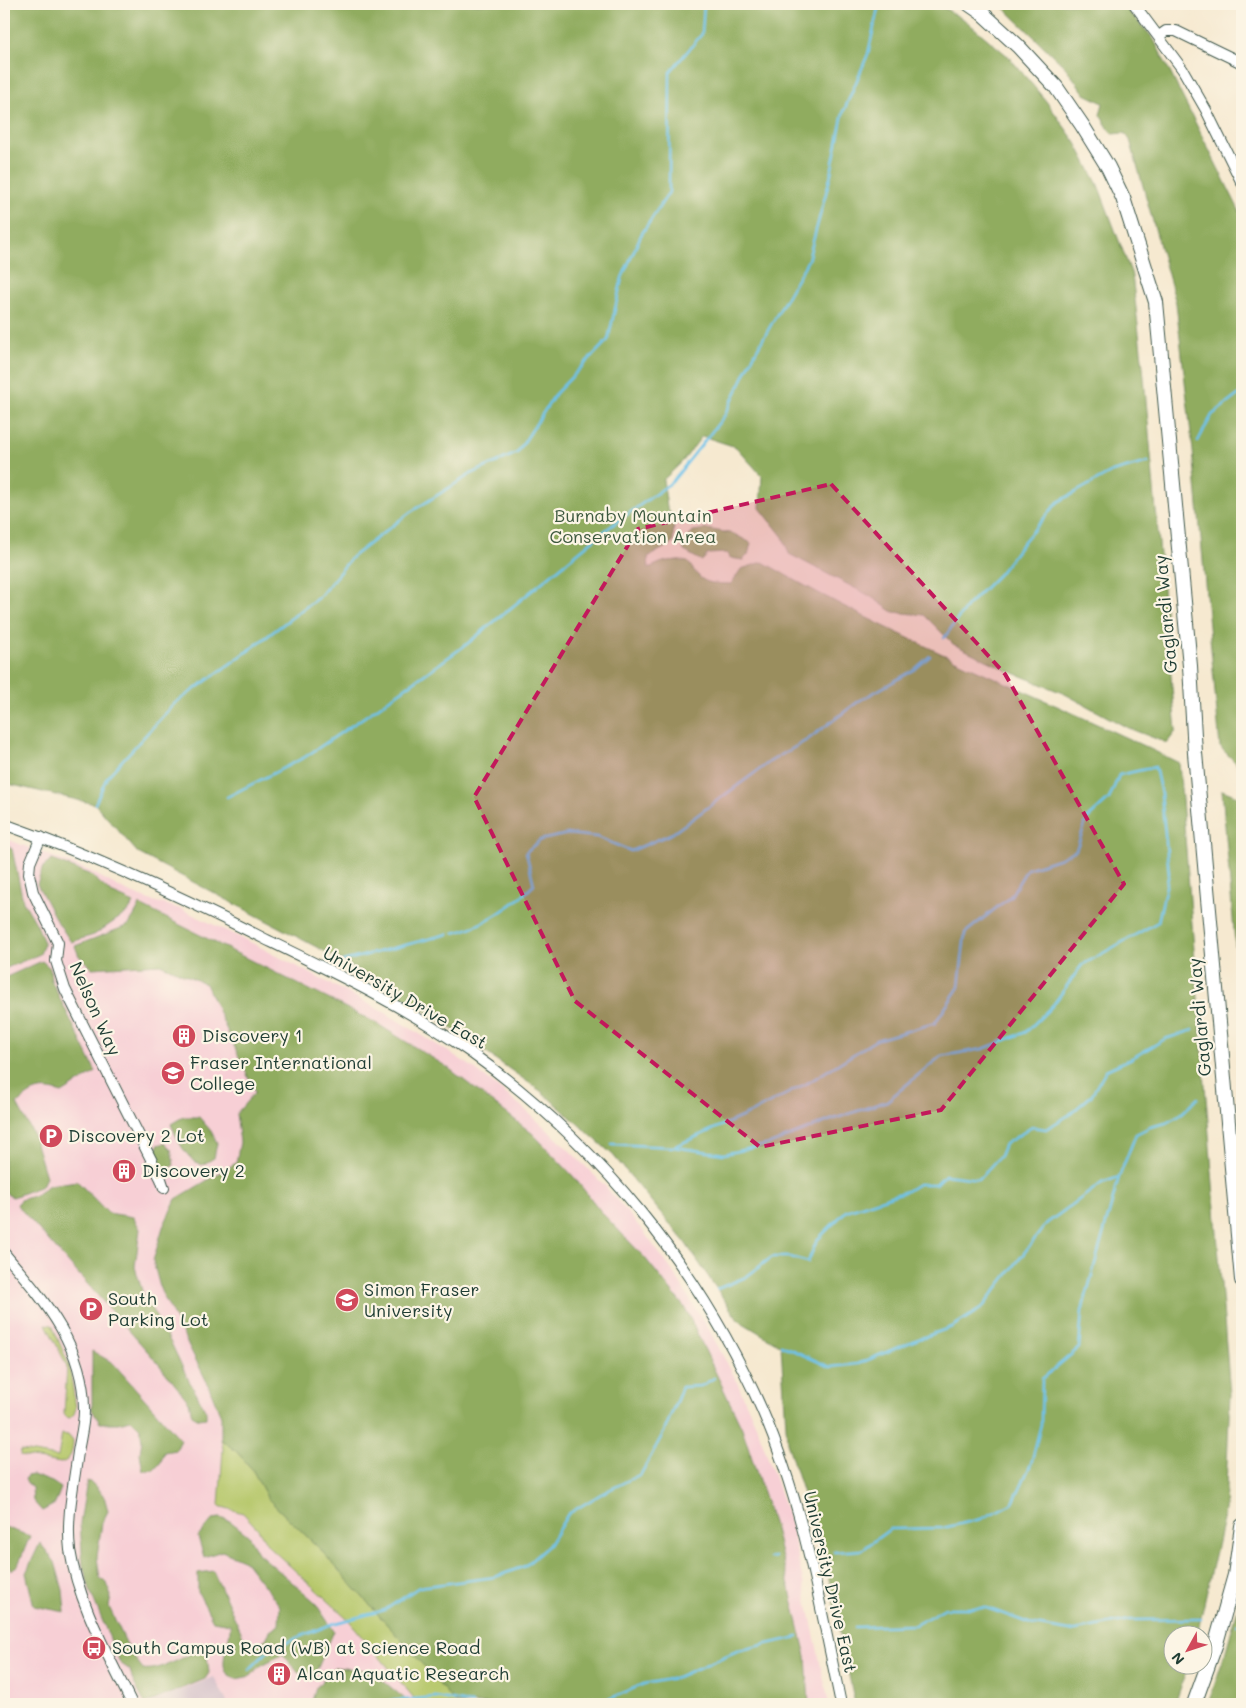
<svg xmlns="http://www.w3.org/2000/svg" width="1246" height="1708" font-family="Mali,sans-serif">
  <style>
    .built { fill: #f7cfd5 }
    .industrial { fill: #d2bdc8 }
    .green { fill: #b6c76a; stroke: #6a824f }
    .forest { fill: #90ac5e; stroke: #587449 }
    .lines { fill: none; stroke-linecap: round; stroke-linejoin: round }
    .stream { stroke: #6ec3eb; stroke-width: 2.5 }
    .minor-casing { stroke: #3f574b; stroke-width: 12 }
    .major-casing { stroke: #3f574b; stroke-width: 16 }
    .minor { stroke: #fff; stroke-width: 10 }
    .major { stroke: #fff; stroke-width: 14 }
    .marked { fill: #c2185b; fill-opacity: 0.2; stroke: #c2185b; stroke-width: 4; stroke-dasharray: 10 6; stroke-linejoin: round }
    .labels { text-anchor: middle; stroke-width: 4.5; stroke-linejoin: round; paint-order: stroke }
    .park-label { font-size: 18px; fill: #3d593f; stroke: #fcf5e5 }
    .street-label { font-size: 18px; fill: #1f3d34; stroke: #fcf5e5 }
    .poi-label { font-size: 18px; fill: #1f3d34; stroke: #fcf5e5; text-anchor: start }
  </style>
  <rect width="100%" height="100%" fill="#fcf5e5"/>
  <filter id="ink" filterUnits="userSpaceOnUse"><feTurbulence type="fractalNoise" baseFrequency=".02" numOctaves="2"/><feDisplacementMap in="SourceGraphic" scale="10" xChannelSelector="R" yChannelSelector="G"/><feConvolveMatrix kernelMatrix="1 2 1 2 8 2 1 2 1" color-interpolation-filters="sRGB"/></filter>
  <filter id="wash" filterUnits="userSpaceOnUse"><feTurbulence type="fractalNoise" baseFrequency=".0096" numOctaves="4" result="noise"/><feDisplacementMap in="SourceGraphic" scale="20" xChannelSelector="R" yChannelSelector="G"/><feGaussianBlur stdDeviation="1.12" result="paint"/><feColorMatrix in="noise" values="0 0 0 0 0 0 0 0 0 0 0 0 0 0 0 0 0 1.4 0 .05"/><feComposite in="paint" operator="in"/></filter>
  <g filter="url(#wash)">
    <rect width="100%" height="100%" fill="#f6e9d0"/>
    <!-- built -->
    <path class="built" d="M4,838L90,871L124,890L146,899L181,909L258,946L384,1012L468,1064L520,1105L561,1142L604,1185L643,1231L671,1269L709,1330L736,1380L759,1432L791,1525L829,1704H4Z"/>
    <!-- industrial -->
    <path class="industrial" d="M214,1677L228,1704H148Z"/>
    <!-- green -->
    <g class="green">
      <path d="M46,1324L52,1325L69,1365L76,1408L74,1414L70,1418L66,1417L64,1414L67,1366Z"/>
      <path d="M62,1434L68,1435L73,1441C73,1451 71,1460 61,1463L20,1456L21,1451L58,1457Z"/>
      <path d="M221,1439L236,1451L252,1469L268,1499L319,1548L417,1658L456,1704H419L346,1617L268,1546L258,1529L243,1513L219,1506L223,1449Z"/>
    </g>
    <!-- forest -->
    <g class="forest">
      <path d="M4,4H937L966,21L1009,57L1046,101L1076,143L1098,185L1132,275L1143,367L1176,731L1167,743L1128,728L1065,694L1009,671L953,644L924,615L893,612L870,596L789,554L783,537L760,508L762,476L736,447L702,436L683,461L663,480L667,507L674,518L673,543L648,557L649,568C665,560 671,559 688,562C703,584 705,583 731,584L741,569L763,562C896,640 1041,695 1179,763L1230,1394L1225,1511L1197,1635L1174,1636V1666H1188L1175,1704H855L828,1575L787,1442L781,1346L738,1320L684,1241L613,1155L542,1092L427,1011L343,961L138,853L95,804L4,783Z"/>
      <path d="M1000,4H1122L1153,38L1242,216V769L1220,747L1193,451L1176,303L1130,140L1125,133L1112,134L1100,115L1103,103L1085,94L1066,68Z"/>
      <path d="M707,529L734,534L751,543L748,555L743,560L730,558L727,553L708,554L702,561L684,551L683,546L693,531Z"/>
      <path d="M1222,790L1242,798V1025Z"/>
      <path d="M4,843L12,849L23,901L37,925L44,943L40,954L4,969Z"/>
      <path d="M52,860L91,875L111,893L134,903L128,912L94,935L71,942L55,918L37,884L43,867Z"/>
      <path d="M140,905L374,1022L447,1067L533,1134L573,1176L603,1214L645,1258L685,1308L742,1428L775,1529L806,1656L809,1704H456L417,1658L319,1548L268,1499L252,1469L236,1451L221,1439V1416L207,1382L161,1291L153,1261L163,1227L176,1199L236,1163L240,1142L236,1114L255,1092L206,984L160,964L92,968L79,956L75,946L129,925Z"/>
      <path d="M42,961L50,968L51,980L96,1072L62,1093C40,1086 33,1090 17,1104L33,1134L46,1177L42,1186L13,1197L8,1195L4,1190V978Z"/>
      <path d="M183,1117H199L211,1131L217,1143L214,1158L202,1165C185,1159 178,1140 171,1124Z"/>
      <path d="M165,1143L171,1149L174,1165L167,1170C155,1166 154,1156 158,1145Z"/>
      <path d="M77,1181L108,1213L133,1217L140,1229L135,1267L143,1294L172,1345L187,1377L206,1411V1418L199,1419L192,1415L189,1402L157,1362L17,1205L20,1200L36,1195L49,1185Z"/>
      <path d="M92,1351L113,1363L181,1440L176,1450L164,1452L161,1462L154,1470L143,1471L140,1453L142,1440L140,1428L131,1420L118,1423H100L92,1410Z"/>
      <path d="M33,1475L52,1482L61,1488L55,1504L42,1511L33,1501L32,1488L25,1480L27,1476Z"/>
      <path d="M87,1481L92,1483L104,1496L108,1511L102,1523L99,1543L97,1557L100,1579L105,1581L111,1596L109,1607L131,1653L143,1669C161,1672 189,1654 206,1646L209,1673L205,1679L145,1704L133,1681L130,1670L120,1663L91,1593L83,1566L80,1523Z"/>
      <path d="M220,1518L230,1521L248,1535L258,1553L314,1601L334,1631L316,1672L300,1674L283,1654L260,1666L251,1676L236,1679C233,1677 228,1675 226,1672C219,1660 232,1637 230,1624L213,1621L198,1592V1573L213,1571L249,1649L266,1639L270,1631L279,1625L280,1606L245,1561L222,1551L204,1557L198,1537L213,1519Z"/>
      <path d="M4,1527L30,1536L18,1565L11,1570L4,1556Z"/>
      <path d="M40,1543L55,1562L63,1590L65,1612L34,1606L26,1573Z"/>
      <path d="M1242,1594V1704H1208L1225,1654Z"/>
      <path d="M334,1667L371,1671L411,1704H311L316,1688Z"/>
    </g>
    <g class="lines">
      <!-- stream -->
      <g class="stream">
        <path d="M1198,441L1212,415L1242,392"/>
        <path d="M944,638L967,606L999,574L1025,540L1058,502L1112,472L1148,462"/>
        <path d="M1238,752L1242,745"/>
        <path d="M227,797L305,757L373,711L467,644L603,532L672,482L725,415L755,353L808,260L830,178L843,113L868,54L879,4"/>
        <path d="M95,804L107,777L174,704L248,651L320,596L352,557L409,513L471,474L517,453L556,393L608,340L622,278L641,235L669,192L670,72L702,34L704,4"/>
        <path d="M454,933C482,927 514,905 534,885L526,852L540,840L568,834L597,837L631,851L673,833L771,761L807,740L859,701L914,670L930,656"/>
        <path d="M343,961L448,934"/>
        <path d="M612,1144L673,1147L724,1154L770,1144L831,1120L887,1101L941,1056L983,1049L1026,1032L1053,1005L1082,965L1158,922L1169,873L1161,794L1155,767L1119,775L1109,799L1087,819L1076,850L1061,858L1027,869L1010,897L965,933L959,987L935,1023L876,1040L811,1081L753,1112L673,1147"/>
        <path d="M717,1289L746,1277L772,1257H790L808,1262L817,1240L846,1211L907,1191L918,1184H936L945,1175L979,1179L1000,1156L1005,1144L1032,1127L1046,1129L1069,1115L1091,1096L1106,1070L1132,1058L1165,1039L1193,1030"/>
        <path d="M781,1345L830,1367L858,1364L913,1341L952,1327L982,1308L1047,1223L1102,1183L1119,1177L1136,1134L1150,1127L1166,1123L1179,1116L1198,1098"/>
        <path d="M834,1552L862,1550L890,1529L943,1528L981,1519L1013,1503L1031,1464L1041,1424L1042,1379L1079,1348L1082,1311L1119,1177"/>
        <path d="M770,1558L775,1557"/>
        <path d="M1237,1624H1242"/>
        <path d="M855,1627L915,1625L945,1608H987L1034,1625L1070,1631L1130,1620L1201,1619"/>
        <path d="M249,1670L267,1652L299,1637L332,1624L385,1610L419,1587L495,1577L525,1566L549,1545L568,1514L601,1494L641,1474L664,1432L682,1387L701,1386L714,1378"/>
        <path d="M386,1704L390,1701L436,1697L472,1704"/>
        <path d="M591,1704L602,1702L644,1684L675,1678L737,1651L798,1637"/>
      </g>
    </g>
  </g>
  <g filter="url(#ink)">
    <g class="lines">
      <!-- minor casing -->
      <g class="minor-casing">
        <g id="minor">
          <path d="M1134,4L1183,70L1206,110L1242,183"/>
          <path d="M1159,36L1166,31H1176L1242,63"/>
          <path d="M4,824C94,856 180,896 265,939C335,973 406,1007 470,1052C597,1142 699,1267 762,1410C803,1503 820,1605 841,1704"/>
          <path d="M41,837L30,863L29,874L33,892L58,943L56,961L65,989L161,1179L164,1188"/>
          <path d="M4,1253C43,1299 85,1346 84,1411C84,1424 80,1439 78,1452C74,1483 66,1518 70,1550C78,1603 109,1656 132,1704"/>
        </g>
      </g>
      <!-- major casing -->
      <g class="major-casing">
        <g id="major">
          <path d="M969,4L982,13L1018,46L1056,87L1082,125L1108,167L1123,198L1156,302L1190,666L1195,753L1242,1280"/>
          <path d="M1194,1704L1216,1643L1235,1575L1242,1526"/>
        </g>
      </g>
      <!-- minor -->
      <use href="#minor" class="minor"/>
      <!-- major -->
      <use href="#major" class="major"/>
    </g>
  </g>
  <!-- marked area -->
  <path class="marked" d="M831,484L1005,674L1124,884L941,1110L760,1147L575,1001L474,797L638,529Z"/>
  <!-- icons -->
  <defs>
    <g id="building-disc" transform="scale(1.25)"><circle r="9.5" fill="#d1495b" stroke="#fcf5e5"/><path d="M-4-6H4V6H1V3H-1V6H-4ZM-2.5-4.3h1.7v1.8h-1.7ZM.8-4.3h1.7v1.8H.8ZM-2.5-1h1.7V.8h-1.7ZM.8-1h1.7V.8H.8Z" fill="#fff"/></g>
    <g id="university-disc" transform="scale(1.25)"><circle r="9.5" fill="#d1495b" stroke="#fcf5e5"/><path d="M0-5L7-2L0 1L-7-2ZM-4 1L0 2.5L4 1V4Q0 6-4 4Z" fill="#fff"/></g>
    <g id="parking-disc" transform="scale(1.25)"><circle r="9.5" fill="#d1495b" stroke="#fcf5e5"/><path d="M-3.5-5.5H1a3.5 3.5 0 0 1 0 7H-1V5.5H-3.5ZM-1-3.4V-.6H.8a1.4 1.4 0 0 0 0-2.8Z" fill="#fff"/></g>
    <g id="bus-disc" transform="scale(1.25)"><circle r="9.5" fill="#d1495b" stroke="#fcf5e5"/><path d="M-5-6H5V4H4V6H2V4H-2V6H-4V4H-5ZM-3.5-4V0h7V-4ZM-3.5 1.2v1.5H-2V1.2ZM2 1.2v1.5H3.5V1.2Z" fill="#fff"/></g>
  </defs>
  <g fill-rule="evenodd">
    <use href="#building-disc" x="184" y="1036"/>
    <use href="#university-disc" x="173" y="1073"/>
    <use href="#parking-disc" x="51" y="1136"/>
    <use href="#building-disc" x="124" y="1171"/>
    <use href="#university-disc" x="347" y="1300"/>
    <use href="#parking-disc" x="91" y="1309"/>
    <use href="#bus-disc" x="94" y="1648"/>
    <use href="#building-disc" x="279" y="1674"/>
  </g>
  <g class="labels">
    <!-- park labels -->
    <g class="park-label">
      <text x="633" y="522">Burnaby Mountain<tspan x="633" dy="21">Conservation Area</tspan></text>
    </g>
    <!-- street labels -->
    <g class="street-label">
      <text transform="translate(1166 614) rotate(-95)" y="6">Gaglardi Way</text>
      <text transform="translate(405 998) rotate(30)" y="6">University Drive East</text>
      <text transform="translate(95 1009) rotate(66)" y="6">Nelson Way</text>
      <text transform="translate(1200 1017) rotate(-95)" y="6">Gaglardi Way</text>
      <text transform="translate(830 1582) rotate(77)" y="6">University Drive East</text>
    </g>
    <!-- poi labels -->
    <g class="poi-label">
      <text x="202" y="1042">Discovery 1</text>
      <text x="190" y="1069">Fraser International<tspan x="190" dy="21">College</tspan></text>
      <text x="68" y="1142">Discovery 2 Lot</text>
      <text x="142" y="1177">Discovery 2</text>
      <text x="364" y="1296">Simon Fraser<tspan x="364" dy="21">University</tspan></text>
      <text x="108" y="1305">South<tspan x="108" dy="21">Parking Lot</tspan></text>
      <text x="112" y="1654">South Campus Road (WB) at Science Road</text>
      <text x="296" y="1680">Alcan Aquatic Research</text>
    </g>
  </g>
  <!-- margin -->
  <rect width="1246" height="1708" fill="none" stroke="#fcf5e5" stroke-width="20"/>
  <!-- north arrow -->
  <g transform="translate(1188 1650) rotate(230)"><circle r="24" fill="#fcf5e5" stroke="#a4ab9e"/>
  <path d="M0-4L9 19L0 12L-9 19Z" fill="#d1495b"/>
  <text y="-8" font-size="14" font-weight="bold" text-anchor="middle" fill="#1f3d34">N</text>
  </g>
</svg>
